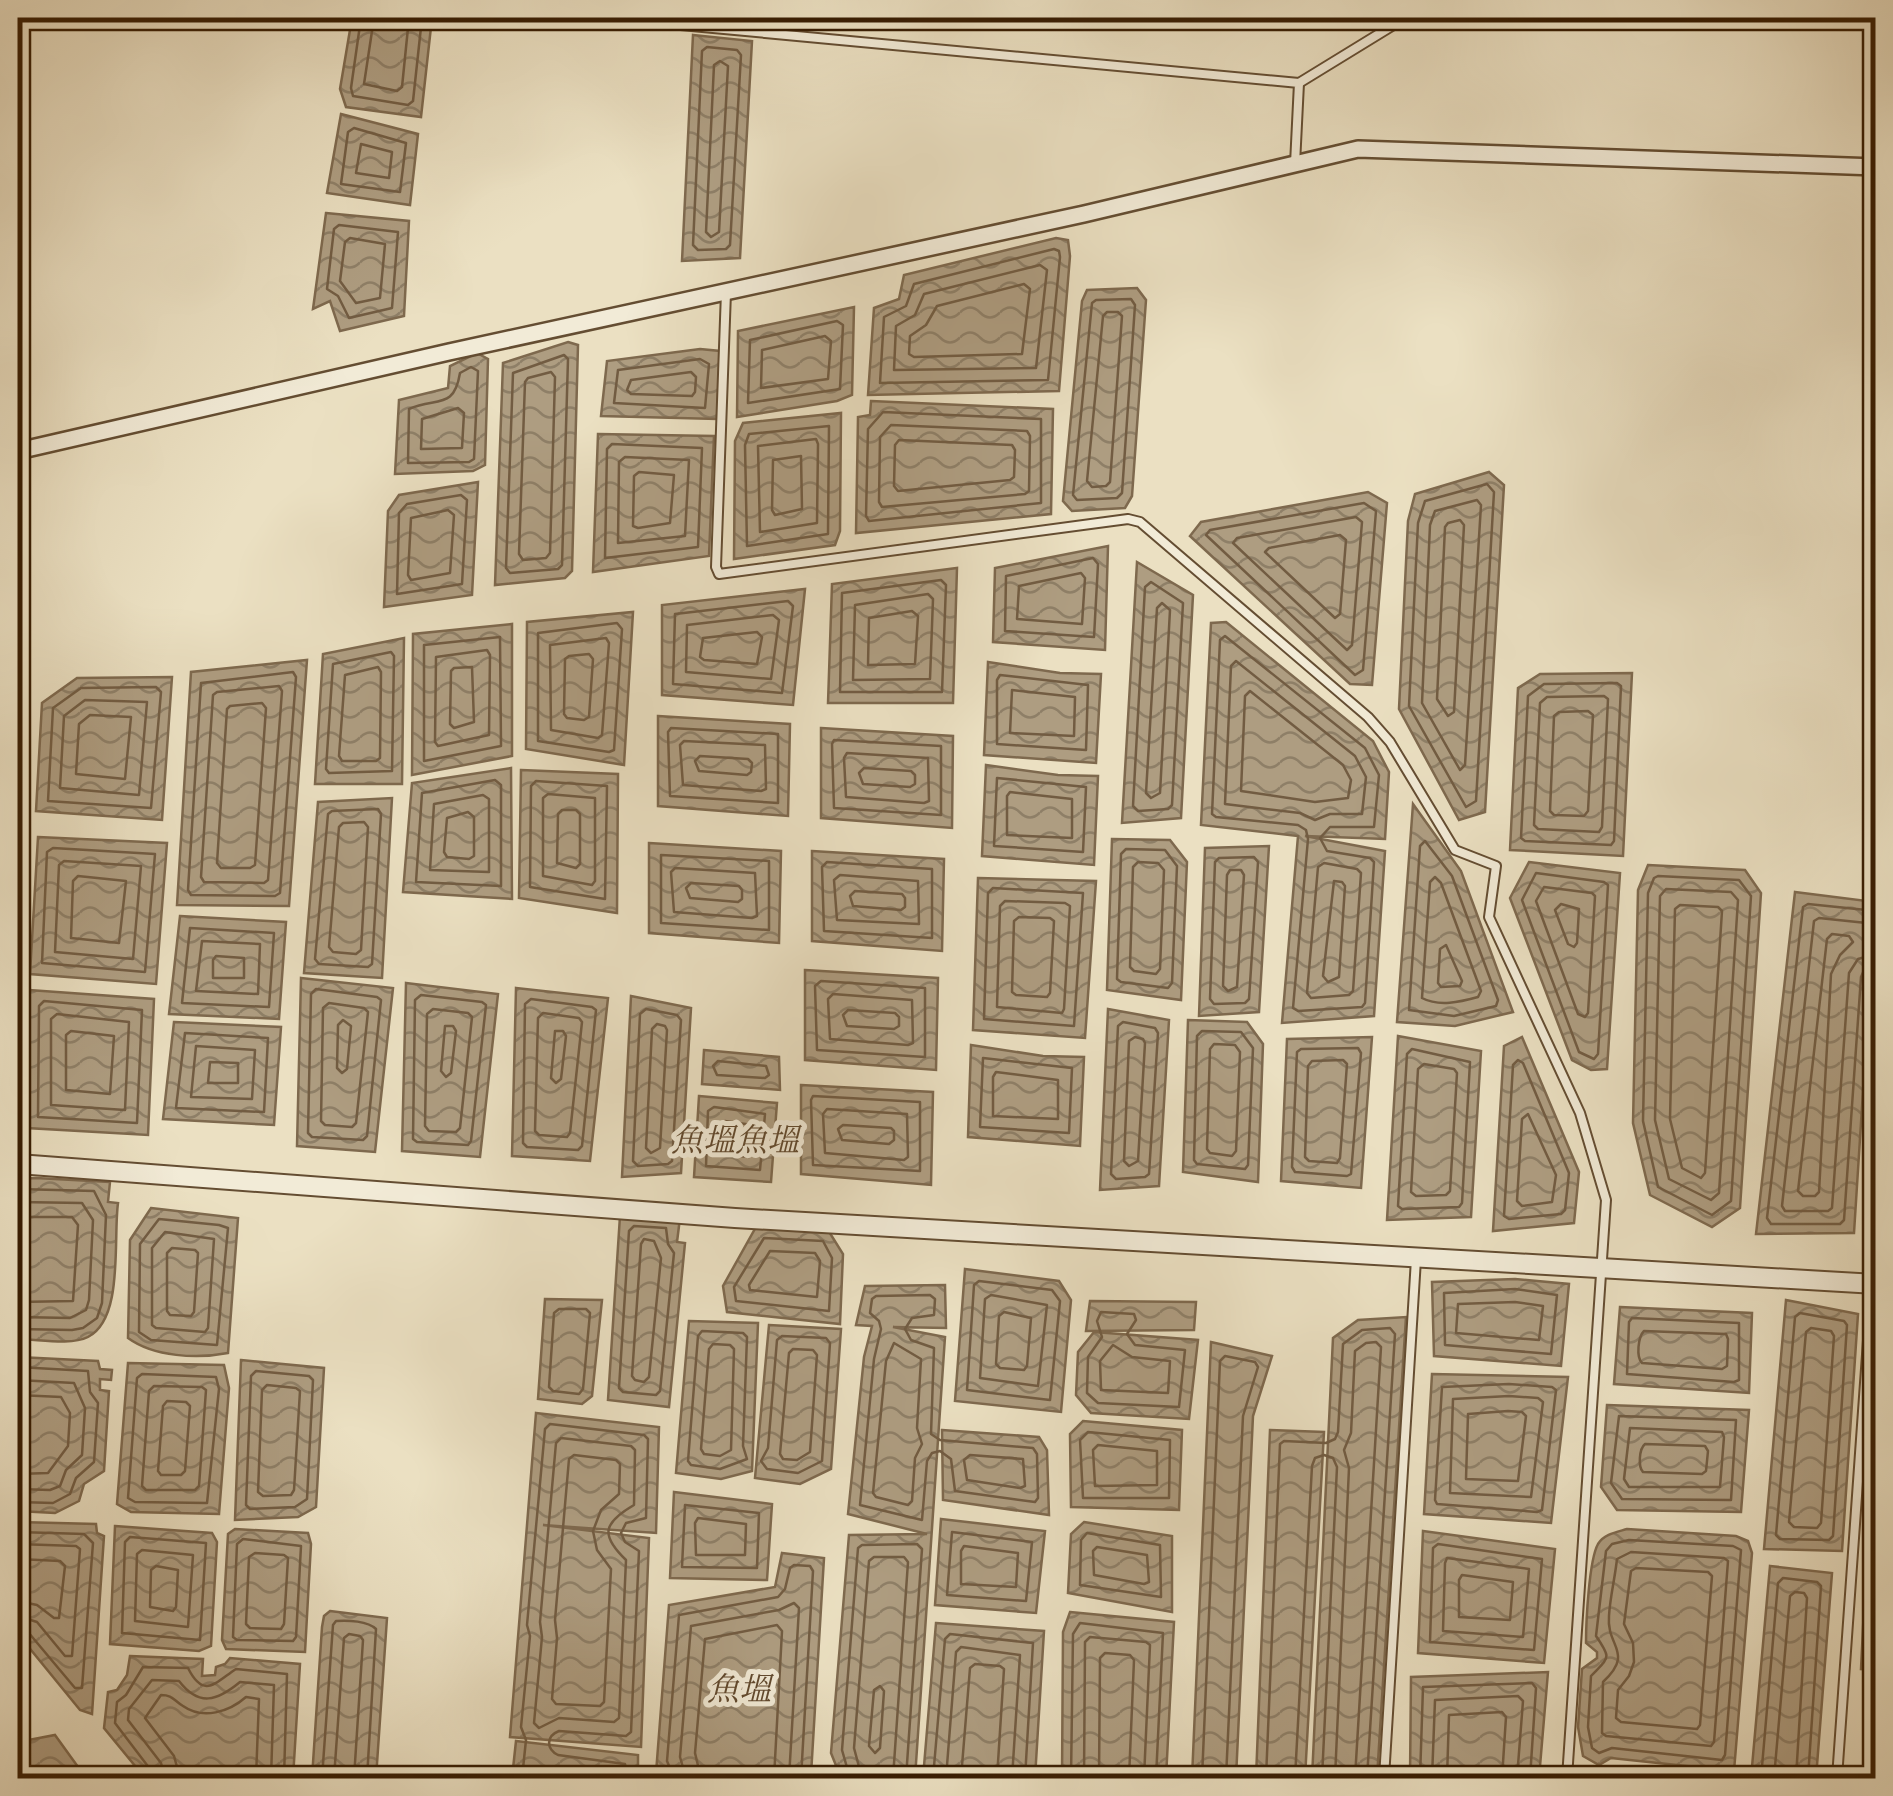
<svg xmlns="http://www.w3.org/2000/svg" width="1893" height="1796" font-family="'IM FELL English','Noto Serif TC',serif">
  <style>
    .water { fill: url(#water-waves); stroke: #7e694e; stroke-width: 2.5 }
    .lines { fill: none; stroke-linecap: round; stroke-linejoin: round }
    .shore { stroke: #725c42; stroke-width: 2.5 }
    .service-casing { stroke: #644d32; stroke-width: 12 }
    .minor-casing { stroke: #644d32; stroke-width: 20 }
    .tertiary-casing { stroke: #644d32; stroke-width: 22 }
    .service { stroke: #f2ebd7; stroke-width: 8 }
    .minor { stroke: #f2ebd7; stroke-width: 15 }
    .tertiary { stroke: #f2ebd7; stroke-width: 18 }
    .labels { text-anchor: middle; stroke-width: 10; stroke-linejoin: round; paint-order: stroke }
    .water-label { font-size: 32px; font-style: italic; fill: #61492e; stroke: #f2ebd7 }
  </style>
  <defs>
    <pattern id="water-waves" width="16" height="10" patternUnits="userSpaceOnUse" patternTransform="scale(2.5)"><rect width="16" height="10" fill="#ae9d81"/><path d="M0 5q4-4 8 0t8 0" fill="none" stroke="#8e7f67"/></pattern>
  </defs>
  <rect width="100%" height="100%" fill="#ebe0c2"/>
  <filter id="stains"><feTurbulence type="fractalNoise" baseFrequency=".002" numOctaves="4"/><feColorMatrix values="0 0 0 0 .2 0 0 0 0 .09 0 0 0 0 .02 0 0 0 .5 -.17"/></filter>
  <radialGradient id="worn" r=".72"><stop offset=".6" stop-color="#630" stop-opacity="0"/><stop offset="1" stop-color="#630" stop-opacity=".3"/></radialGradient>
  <!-- water -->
  <g class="water">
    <path d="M352,18H432L421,117L346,107L340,89Z"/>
    <path d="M693,35L752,41L740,258L682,261Z"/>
    <path d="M341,114L418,134L410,205L327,193Z"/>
    <path d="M326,213L409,221L404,316L340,331L330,301L313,309Z"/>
    <path d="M1056,238L1068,240L1070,256L1059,391L868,395L874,308L899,299L904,275Z"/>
    <path d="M1137,288L1146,300L1132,496L1125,508L1072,511L1063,501L1082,301L1087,290Z"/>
    <path d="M854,307L852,395L837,401L737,417L738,331Z"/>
    <path d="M568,342L578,345L572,571L565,578L495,585L503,363Z"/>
    <path d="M700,349L720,351L717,419L601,416L607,361Z"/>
    <path d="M477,353L488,359L485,465L473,471L395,474L399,400L448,388L450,366Z"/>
    <path d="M871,401L1053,409L1051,514L856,533L858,417L870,415Z"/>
    <path d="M841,413L840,531L835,545L734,559L735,441L743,423Z"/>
    <path d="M598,434L714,436L709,556L593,572Z"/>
    <path d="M1489,472L1504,485L1485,812L1459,820L1399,709L1408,521L1415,494Z"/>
    <path d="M478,482L472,595L384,607L388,511L399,495Z"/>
    <path d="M1368,492L1387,503L1372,685L1350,684L1190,536L1201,522Z"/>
    <path d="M1108,546L1105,650L993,642L995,568Z"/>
    <path d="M1137,562L1193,595L1181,818L1122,823Z"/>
    <path d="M957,568L953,703H828L832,584Z"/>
    <path d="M805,589L793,705L662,695V605Z"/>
    <path d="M633,612L624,765L526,749L527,622Z"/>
    <path d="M1226,622L1373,741L1389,772L1385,839L1305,836L1385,851L1374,1016L1282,1023L1298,836L1201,825L1211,623Z"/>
    <path d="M512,624V756L412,775L413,634Z"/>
    <path d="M404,638L402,784H315L323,654Z"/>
    <path d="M307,660L289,906L177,905L191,672Z"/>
    <path d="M988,662L1060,673L1101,674L1096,763L984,755Z"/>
    <path d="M1632,673L1623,856L1510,850L1518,688L1540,674Z"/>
    <path d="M172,677L162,820L36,811L42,703L77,678Z"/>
    <path d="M658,716L790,724L788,816L658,806Z"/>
    <path d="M821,728L953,736L952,828L821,818Z"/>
    <path d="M986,765L1058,775L1098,776L1094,865L982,856Z"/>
    <path d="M511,768L512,899L403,892L412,783Z"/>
    <path d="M521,770L618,774L617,913L519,898Z"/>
    <path d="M392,798L382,978L304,973L318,802Z"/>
    <path d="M1413,804L1461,871L1513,1012L1455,1026L1397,1022Z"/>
    <path d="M38,837L167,843L156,984L30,974Z"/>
    <path d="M1112,839L1170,840L1187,862L1181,1000L1107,990Z"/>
    <path d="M649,843L781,851L779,943L649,933Z"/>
    <path d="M1269,846L1259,1012L1199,1016L1205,848Z"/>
    <path d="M812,851L944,859L942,951L812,941Z"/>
    <path d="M1529,862L1620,873L1607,1069L1591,1070L1572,1060L1510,898Z"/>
    <path d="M1648,865L1745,870L1761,893L1740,1208L1712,1227L1650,1195L1633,1123L1638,890Z"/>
    <path d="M978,878L1096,881L1085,1038L973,1030Z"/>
    <path d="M1795,892L1875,902L1854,1233L1756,1234Z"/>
    <path d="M180,916L286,922L279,1019L169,1014Z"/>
    <path d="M805,970L938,978L936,1070L805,1060Z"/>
    <path d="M301,978L393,988L375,1152L297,1146Z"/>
    <path d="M406,983L498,994L480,1157L402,1151Z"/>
    <path d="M516,988L608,998L590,1161L512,1156Z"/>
    <path d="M29,990L154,999L148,1135L27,1128Z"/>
    <path d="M631,996L691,1008L681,1173L622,1177Z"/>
    <path d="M1108,1009L1169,1020L1159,1186L1100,1190Z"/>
    <path d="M1188,1020L1247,1022L1263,1044L1258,1182L1183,1172Z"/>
    <path d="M174,1022L281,1027L274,1125L163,1119Z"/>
    <path d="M1398,1036L1481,1051L1471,1217L1387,1220Z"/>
    <path d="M1372,1037L1361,1188L1281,1181L1287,1039Z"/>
    <path d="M1522,1037L1579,1172L1574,1223L1493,1231L1504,1046Z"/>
    <path d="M971,1045L1043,1056L1084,1057L1080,1146L968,1137Z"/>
    <path d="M704,1050L779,1057L780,1090L702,1084Z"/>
    <path d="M801,1085L933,1092L931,1185L801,1174Z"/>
    <path d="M699,1096L777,1103L771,1182L694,1177Z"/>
    <path d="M36,1178L110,1182L108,1202L118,1203C113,1239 124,1319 88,1337C70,1346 38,1339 18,1339V1183L20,1179Z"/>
    <path d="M151,1208L238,1218L228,1353C197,1359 154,1357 128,1338L130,1240Z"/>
    <path d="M620,1216L680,1218L677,1242L685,1243L669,1407L608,1400Z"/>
    <path d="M756,1227L828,1230L843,1254L840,1324L727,1312L723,1286Z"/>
    <path d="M965,1269L1059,1281L1071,1300L1061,1412L955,1401Z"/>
    <path d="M1515,1279L1569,1284L1561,1366L1434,1356L1432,1282Z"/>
    <path d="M945,1285L946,1328L893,1327L945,1337L915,1778H841L831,1753L849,1535L927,1534L848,1514L864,1357L872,1326L856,1325L865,1286Z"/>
    <path d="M545,1299L602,1300L592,1396L582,1404L538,1399Z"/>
    <path d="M1786,1300L1858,1314L1842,1551L1764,1549Z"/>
    <path d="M1090,1301L1196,1302L1194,1330L1086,1331Z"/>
    <path d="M1620,1307L1752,1313L1749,1393L1614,1384Z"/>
    <path d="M1406,1317L1377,1778H1312L1333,1338L1358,1320Z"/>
    <path d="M689,1321L758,1323L752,1471L721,1479L676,1473Z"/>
    <path d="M769,1325L841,1329L831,1469L800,1484L755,1478Z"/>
    <path d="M1094,1332L1198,1340L1189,1419L1091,1413L1076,1395L1078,1352Z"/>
    <path d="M1211,1342L1272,1356L1253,1416L1236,1778H1192Z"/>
    <path d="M18,1357L98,1361L100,1369L112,1370L111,1380L100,1379V1390L109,1391L104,1471L84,1484L79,1501L55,1513L18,1511Z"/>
    <path d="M241,1360L324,1368L316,1507L298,1517L235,1520Z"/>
    <path d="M128,1363L224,1365L229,1388L219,1514L131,1512L117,1504Z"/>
    <path d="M1432,1374L1568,1377L1551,1523L1424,1514Z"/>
    <path d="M1875,1381L1876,1670L1861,1669Z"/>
    <path d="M1607,1405L1749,1410L1741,1512L1617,1510L1601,1487Z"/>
    <path d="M536,1413L659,1427L656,1533L543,1525L649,1538L641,1747L510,1737Z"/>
    <path d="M1083,1421L1182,1430L1179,1510L1071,1507L1070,1434Z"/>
    <path d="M942,1430L1039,1437L1047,1450L1049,1515L943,1500Z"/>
    <path d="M1270,1430L1324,1432L1305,1778H1256Z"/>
    <path d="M674,1492L772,1504L767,1580L670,1578Z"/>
    <path d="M941,1519L1045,1531L1036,1613L935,1605Z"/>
    <path d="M18,1522L96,1524L97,1533L104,1536L92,1714L80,1710L18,1634Z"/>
    <path d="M1084,1522L1172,1536V1612L1068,1593L1071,1534Z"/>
    <path d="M115,1526L212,1533L217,1542L211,1646L199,1651L110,1644Z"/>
    <path d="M235,1529L308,1533L311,1544L305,1652L226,1649L222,1640L228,1534Z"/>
    <path d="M1627,1529L1736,1536L1748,1541L1752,1553L1734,1771L1611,1758L1599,1765L1583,1756L1578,1727L1582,1669L1597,1658V1652L1586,1643C1586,1622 1589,1560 1598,1544C1604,1534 1617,1532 1627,1529Z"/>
    <path d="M1423,1531L1555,1549L1544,1663L1418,1653Z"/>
    <path d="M782,1553L824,1558L811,1775L804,1778H711L656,1773L669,1605L775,1587Z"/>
    <path d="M1770,1566L1832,1573L1816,1778H1751Z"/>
    <path d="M330,1611L387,1618L376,1778H312L322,1627L324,1616Z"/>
    <path d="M1070,1612L1174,1622L1166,1778H1062L1063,1632Z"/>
    <path d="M936,1623L1044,1631L1035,1778H923Z"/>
    <path d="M130,1656L203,1659L202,1676L215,1675L216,1667L225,1664L230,1658L300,1664L293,1778H145L104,1728L108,1692L117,1690L127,1675Z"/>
    <path d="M1548,1672L1539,1778H1410L1411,1677Z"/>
    <path d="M55,1735L86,1778H18V1742Z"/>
    <path d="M516,1741L638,1755V1778H512Z"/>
  </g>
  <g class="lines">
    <!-- shore -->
    <g class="shore">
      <path d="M361,18L351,88L353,96L408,105L413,101L422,18"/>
      <path d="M374,18L364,84L397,91L402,87L409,18"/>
      <path d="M707,47L737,50L741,55L730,245L726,249L698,250L693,245L702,51Z"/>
      <path d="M720,61L728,66L719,232L711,237L706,232L714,65Z"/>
      <path d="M354,128L406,143L400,192L341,184L348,132Z"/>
      <path d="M361,144L392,152L389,178L356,173Z"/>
      <path d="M339,225L398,232L392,308L349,318L338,296L327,289L334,229Z"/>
      <path d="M350,238L385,244L380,298L356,303L340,281L345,242Z"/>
      <path d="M1054,249L1059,251L1060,257L1048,380L880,383L884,317L906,306L914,284Z"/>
      <path d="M1040,265L1047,270L1036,368L894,370L896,326L915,315L924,294Z"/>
      <path d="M1024,284L1030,289L1022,354L914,357L909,354L910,336L926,325L937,306Z"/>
      <path d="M1131,299L1135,305L1122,493L1117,498L1077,500L1073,495L1092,303L1096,300Z"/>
      <path d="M1107,312H1118L1122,316L1110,482L1106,486L1092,487L1087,481L1103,316Z"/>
      <path d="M837,321L843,325L840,389L748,403L750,340Z"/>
      <path d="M825,336L831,341L828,379L761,388L762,350Z"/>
      <path d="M564,355L568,359L562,565L558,569L510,573L506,568L513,373Z"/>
      <path d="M700,359L709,364L705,408L614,403L618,370Z"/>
      <path d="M471,367L478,371L474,459L469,462L408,463L409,409C437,397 454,410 460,373Z"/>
      <path d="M551,372L555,377L550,553L546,558L523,560L519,554L525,382L528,378Z"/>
      <path d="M691,372L696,377L695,392L692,396L631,394L627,390L631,380Z"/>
      <path d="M458,408L464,413L462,448L421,449L422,419Z"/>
      <path d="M883,412L1041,419V503L869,521L866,516L868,429Z"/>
      <path d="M891,425L1027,431L1030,436L1029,491L1025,494L882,507L879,502L880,437Z"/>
      <path d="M829,426L828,534L747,546L745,445L749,434Z"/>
      <path d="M816,439L818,444L817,523L760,532L758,446Z"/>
      <path d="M899,440L1012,445L1015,450L1014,477L1010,480L898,491L894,486L895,445Z"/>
      <path d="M612,444L702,448L698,547L605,558L607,449Z"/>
      <path d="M801,456L802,509L775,515L772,510L773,460Z"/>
      <path d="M625,457L689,460L685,536L618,543L619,462Z"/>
      <path d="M639,472L674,475L670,523L638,528L633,526L634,476Z"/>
      <path d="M1487,484L1494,492L1476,801L1466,807L1409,706L1418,523L1425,501Z"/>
      <path d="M461,495L467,500L462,584L397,594L399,513L407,504Z"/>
      <path d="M1477,500L1481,505L1465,765L1460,770L1422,703L1430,525L1435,511Z"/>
      <path d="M1364,503L1376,511L1363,670L1355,675L1206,535L1210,530Z"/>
      <path d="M448,510L454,515L450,573L411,580L408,575L411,518Z"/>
      <path d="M1356,517L1362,522L1352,645L1347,650L1233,543L1237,538Z"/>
      <path d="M1460,520L1464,525L1454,712L1448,716L1437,699L1445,527L1448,523Z"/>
      <path d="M1340,535L1346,540L1340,614L1335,618L1265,552L1269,548Z"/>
      <path d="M1093,558L1098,564L1094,637L1005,631L1006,576Z"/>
      <path d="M1081,573L1085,578L1082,624L1017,619L1019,586Z"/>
      <path d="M941,580L946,585L942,692H840L842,593Z"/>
      <path d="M1151,582L1183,603L1172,805L1168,809L1138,811L1133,806L1145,587Z"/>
      <path d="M928,594L933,599L930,679L853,680L855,605Z"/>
      <path d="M788,601L793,606L782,693L673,684L675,614Z"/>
      <path d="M1162,603L1170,610L1160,793L1151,798L1146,793L1157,608Z"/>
      <path d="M912,611L918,616L915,664L868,665L869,618Z"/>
      <path d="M773,615L779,620L771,679L686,672L687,625Z"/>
      <path d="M617,623L622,629L614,750L609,752L538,741V633Z"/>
      <path d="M757,632L762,637L757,664L704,660L700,657L703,638Z"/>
      <path d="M1225,636L1365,748L1379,775L1374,827H1330L1320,838L1327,851L1370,858L1374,862L1365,1003L1362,1007L1298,1011L1293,1008L1308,839L1306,830L1298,825L1216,817L1212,814L1220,640Z"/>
      <path d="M500,637L501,746L424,761V645Z"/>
      <path d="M606,638L609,643L602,735L598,738L551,730L550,645Z"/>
      <path d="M487,650L490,655L489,735L438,746L435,742L436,657Z"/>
      <path d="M391,652L394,656L392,771L329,773L326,769L333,664Z"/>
      <path d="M589,654L593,659L589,717L584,720L567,718L564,714L565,659L569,656Z"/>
      <path d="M1236,661L1355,756L1366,777L1362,814H1330L1315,820L1300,813L1225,804L1231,666Z"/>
      <path d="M378,667L381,672L380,758L376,761H342L339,756L345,675Z"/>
      <path d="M472,667L474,722L454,728L450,724L451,671L454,668Z"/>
      <path d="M293,672L296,677L280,893L275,896L191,895L188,890L201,683Z"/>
      <path d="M1000,675L1088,685L1086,750L997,744V680Z"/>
      <path d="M1544,684L1617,683L1621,686L1614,841L1611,845L1525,841L1521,838L1528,696Z"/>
      <path d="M279,686L282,691L268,880L264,883L204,882L201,877L213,695L217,692Z"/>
      <path d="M156,687L161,692L151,808L48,801L53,708L81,688Z"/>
      <path d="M1012,690L1075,697L1074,736L1010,733Z"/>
      <path d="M1250,691L1343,765L1351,780L1348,798L1315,802L1241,791L1245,696Z"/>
      <path d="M1547,697L1604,696L1608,699L1602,827L1599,832L1538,829L1534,825L1540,703Z"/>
      <path d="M85,700L147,702L139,795L60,788L64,716Z"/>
      <path d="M262,703L266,708L255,865L250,868H221L217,863L227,709L230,706Z"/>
      <path d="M1559,712L1588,711L1593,715L1588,811L1584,816L1554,815L1550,811L1554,716Z"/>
      <path d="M90,715L131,717L125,779L76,774L79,724Z"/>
      <path d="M671,728L778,734V803L670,796L668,732Z"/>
      <path d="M834,740L941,746V815L834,808L832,744Z"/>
      <path d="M684,741L765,745L766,789L761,791L683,785L680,745Z"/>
      <path d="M847,753L928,758L929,801L924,803L846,797L844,758Z"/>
      <path d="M700,756L748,759L752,763L751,772L747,775L699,771L695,761Z"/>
      <path d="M864,768L911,771L915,775V784L910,787L863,784L859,773Z"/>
      <path d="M997,778L1086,787L1083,852L994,846Z"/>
      <path d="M495,780L501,785V886L416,882L422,793Z"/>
      <path d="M536,781L607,786L605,899L530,887L531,786Z"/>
      <path d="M1010,792L1072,799V838L1007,835V796Z"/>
      <path d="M548,794L595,798V881L592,885L543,876V798Z"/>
      <path d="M483,795L489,799V872L430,870L434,804Z"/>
      <path d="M378,809L381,814L372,964L368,967L319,964L315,959L328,814L332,811Z"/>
      <path d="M562,810H576L580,814V864L576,868L557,863L558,814Z"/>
      <path d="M468,812L474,817V856L469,859L447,857L444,852L447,818Z"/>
      <path d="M364,822L368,827L361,950L356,954L333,952L329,947L339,827L343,823Z"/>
      <path d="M1425,841L1452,876L1498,1000L1496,1006L1454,1016L1409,1010L1420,846Z"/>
      <path d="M53,848L155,854L145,972L42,963L47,852Z"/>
      <path d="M1126,849L1165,850L1177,866L1172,983L1168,988L1121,982L1117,979L1121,854Z"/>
      <path d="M661,855L769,861V930L661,923Z"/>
      <path d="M1254,857L1258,862L1249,999L1245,1003L1214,1004L1210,999L1215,862L1219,858Z"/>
      <path d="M64,861L141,866L133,959L55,952L59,865Z"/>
      <path d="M827,862L932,869V938L824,931L822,867Z"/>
      <path d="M1138,862L1158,863L1164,870L1160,969L1156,974L1134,971L1130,967L1133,867Z"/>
      <path d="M1324,863L1357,869L1361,873L1353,991L1349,995L1311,998L1307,993L1318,867Z"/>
      <path d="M675,868L755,873L757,916L752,918L674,912L671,872Z"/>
      <path d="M1230,870H1241L1244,875L1237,987L1228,991L1223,986L1227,875Z"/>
      <path d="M1536,873L1604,882L1608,885L1598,1054L1594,1059L1579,1052L1522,900Z"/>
      <path d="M840,875L918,881L919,924L837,920L834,880Z"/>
      <path d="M78,876L126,881L119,943L71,938L73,881Z"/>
      <path d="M1658,876L1739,880L1751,896L1731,1201L1712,1215L1658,1187L1643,1121L1648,893L1654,878Z"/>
      <path d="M1435,877L1441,883L1481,991L1478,997C1460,1002 1439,1007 1422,998L1430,882Z"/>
      <path d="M1334,881L1342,882L1345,886L1339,977L1328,982L1323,976Z"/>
      <path d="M691,883L739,886L742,890V899L738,902L690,898L686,888Z"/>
      <path d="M1544,887L1592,893L1595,896L1588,1013L1585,1017L1578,1014L1536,901Z"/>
      <path d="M993,888L1083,893L1074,1026L984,1019L988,893Z"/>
      <path d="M1666,889L1731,892L1738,900L1719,1193L1711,1200L1669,1179L1655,1120L1660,896Z"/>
      <path d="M855,891L902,894L905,898V907L901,910L853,906L850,896Z"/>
      <path d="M1005,901L1065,903L1070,906L1064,1009L1062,1013L997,1007L1000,906Z"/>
      <path d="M1561,904L1579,909L1577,943L1574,947L1568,944L1555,910Z"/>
      <path d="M1680,905L1718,907L1722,911L1705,1173L1701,1178L1682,1168L1670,1119L1675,909Z"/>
      <path d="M1876,911L1808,904L1803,907L1767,1218L1771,1224H1840L1844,1220L1861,977L1865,968L1876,966"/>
      <path d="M1019,917L1050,918L1054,921L1050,993L1047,997L1016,995L1012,992L1014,921Z"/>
      <path d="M1876,924L1819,918L1814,921L1782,1206L1785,1211H1828L1832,1208L1849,973L1858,959L1876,954"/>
      <path d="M190,928L274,933L269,1007L182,1003Z"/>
      <path d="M1832,934L1849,936L1853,942L1840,955L1831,974L1819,1192L1815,1196H1803L1798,1191L1827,939Z"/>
      <path d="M202,941L260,944L258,994L196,991Z"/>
      <path d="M1446,945L1462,981L1460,986L1441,987L1438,983L1440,949Z"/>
      <path d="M216,956L244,958V978H213V960Z"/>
      <path d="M821,981L925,988V1057L817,1050L815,986Z"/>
      <path d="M316,989L377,997L381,1000L367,1136L363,1140L312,1137L308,1133L311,994Z"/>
      <path d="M833,994L912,1000L913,1043L908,1045L830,1039L828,999Z"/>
      <path d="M421,995L482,1002L486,1005L471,1141L468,1145L417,1142L413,1139L415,1000Z"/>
      <path d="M531,999L592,1007L596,1010L582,1146L578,1150L527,1147L523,1143L525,1004Z"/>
      <path d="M44,1001L142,1010L137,1123L38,1117L39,1006Z"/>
      <path d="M329,1003L364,1008L368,1012L356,1123L352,1127L325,1125L321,1121L323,1008Z"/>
      <path d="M433,1009L468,1013L472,1017L460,1128L456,1132L429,1131L425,1126L427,1014Z"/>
      <path d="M646,1009L677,1015L681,1020L672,1161L668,1164L638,1166L633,1161L640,1014Z"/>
      <path d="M848,1010L895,1013L899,1017V1026L894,1029L847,1026L843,1015Z"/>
      <path d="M543,1013L579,1018L582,1022L570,1133L567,1137L539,1135L535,1131L538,1018Z"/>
      <path d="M57,1014L129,1022L125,1110L51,1105V1019Z"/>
      <path d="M343,1020L351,1026L347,1069L342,1073L337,1068L338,1025Z"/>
      <path d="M1123,1022L1155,1028L1158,1033L1149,1174L1145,1177L1116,1179L1111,1174L1118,1026Z"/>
      <path d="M657,1024L665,1026L667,1030L660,1148L651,1153L646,1148L652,1029Z"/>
      <path d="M445,1026H453L456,1031L451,1073L446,1077L441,1071Z"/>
      <path d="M71,1031L114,1036L110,1094L66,1090V1035Z"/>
      <path d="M555,1031H563L566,1036L561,1079L556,1083L551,1078Z"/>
      <path d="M1202,1031L1241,1032L1253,1048L1248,1165L1245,1169L1197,1164L1194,1160L1197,1036Z"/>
      <path d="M185,1033L268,1038L264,1112L176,1108Z"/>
      <path d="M1135,1037L1143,1039L1145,1043L1138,1161L1129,1166L1124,1161L1129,1041Z"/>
      <path d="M1214,1044L1235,1045L1240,1052L1236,1151L1232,1156L1210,1153L1207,1149L1210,1049Z"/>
      <path d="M196,1046L255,1050L252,1099L191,1097Z"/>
      <path d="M1358,1048L1361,1053L1351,1174L1347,1176L1295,1172L1292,1167L1297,1052L1301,1049Z"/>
      <path d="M1412,1049L1470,1062L1462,1203L1459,1207L1402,1209L1398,1206L1407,1054Z"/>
      <path d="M983,1058L1072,1068L1069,1133L980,1127Z"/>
      <path d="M1518,1060L1523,1063L1569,1173L1565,1210L1561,1214L1509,1219L1504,1216L1513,1065Z"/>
      <path d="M718,1061L766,1066L769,1075L765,1078L717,1075L713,1066Z"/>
      <path d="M1312,1061L1343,1060L1347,1064L1340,1158L1337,1163L1309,1161L1305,1157L1308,1066Z"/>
      <path d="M210,1062L238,1063V1083H208Z"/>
      <path d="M1424,1064L1454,1069L1457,1073L1450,1191L1446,1195L1416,1196L1411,1192L1418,1069Z"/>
      <path d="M996,1072L1058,1080V1119L993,1116V1077Z"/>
      <path d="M813,1096L920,1102V1171L813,1165L811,1100Z"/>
      <path d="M714,1107L765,1114L760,1170L706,1166L708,1111Z"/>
      <path d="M827,1109L907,1114L908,1157L904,1160L825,1153L823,1114Z"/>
      <path d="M1528,1114L1556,1175L1552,1202L1522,1206L1517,1201L1522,1119Z"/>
      <path d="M725,1121L752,1125L749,1157L719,1154L720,1125Z"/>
      <path d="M843,1125L891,1128L894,1131V1140L889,1144L842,1140L838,1129Z"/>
      <path d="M18,1189L94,1191L106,1215L102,1303L97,1318L83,1328L72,1330L18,1329"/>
      <path d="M18,1202L82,1203L93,1220L89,1300L86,1310L70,1318L18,1317"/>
      <path d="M18,1217H72L78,1225L73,1301L18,1302"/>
      <path d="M159,1219L219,1225L228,1228L217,1345L151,1340L139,1332L140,1244Z"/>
      <path d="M634,1226L666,1228L668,1244L674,1253L660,1391L656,1395L623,1392L619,1388L629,1231Z"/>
      <path d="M165,1232L214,1239L208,1328L205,1332L156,1328L152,1325V1248Z"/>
      <path d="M764,1238L823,1241L832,1258L829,1311L736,1301L734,1287Z"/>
      <path d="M644,1239L654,1241L661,1258L649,1377L644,1382L635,1380L632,1376L641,1244Z"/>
      <path d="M172,1248L195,1250L198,1253L194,1312L191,1316L170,1315L167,1311V1253Z"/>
      <path d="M770,1251L815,1253L820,1261L817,1297L750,1290L749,1285Z"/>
      <path d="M979,1281L1052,1290L1060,1301L1050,1400L967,1390L974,1285Z"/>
      <path d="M1515,1289L1557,1295L1551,1354L1445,1345L1444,1293Z"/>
      <path d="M930,1295L935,1299L934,1315L912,1318L905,1329L911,1340L934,1348L931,1434L940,1440L1033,1448L1037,1454L1038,1498L1035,1502L955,1491L951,1459L940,1451L932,1453L927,1461L922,1520L860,1505L874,1359L881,1329L879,1321L870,1313L872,1299L876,1296Z"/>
      <path d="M991,1295L1047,1305L1038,1386L980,1378L985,1299Z"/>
      <path d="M1515,1302L1543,1306L1539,1340L1456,1333L1458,1304Z"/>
      <path d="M559,1309H586L590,1313L583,1389L579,1394L553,1391L549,1387L554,1313Z"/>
      <path d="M1004,1312L1031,1318L1027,1366L1024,1370L1000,1368L996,1364L999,1316Z"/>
      <path d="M1101,1312L1134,1314L1136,1320L1127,1334L1135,1345L1185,1350L1179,1407L1098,1403L1087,1393L1088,1357L1102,1337L1097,1321Z"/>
      <path d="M1800,1313L1844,1321L1847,1325L1833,1536L1829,1540L1780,1539L1776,1535L1795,1317Z"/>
      <path d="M1632,1318L1739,1323V1380L1734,1382L1627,1374L1629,1322Z"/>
      <path d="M1811,1328L1831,1331L1834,1336L1821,1523L1817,1528L1794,1527L1789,1522L1806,1332Z"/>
      <path d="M702,1331L743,1333L747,1337L743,1446L747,1459L720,1469L691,1465L688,1461L698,1336Z"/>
      <path d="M1644,1331L1726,1334L1728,1339L1727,1366L1722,1369L1642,1363C1636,1357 1638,1337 1644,1331Z"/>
      <path d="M782,1336L826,1338L830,1343L822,1461L798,1473L767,1469L761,1461L768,1448L777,1340Z"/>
      <path d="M894,1343L921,1359L917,1428L922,1444L915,1458L912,1501L908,1505L876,1497L873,1493L886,1361Z"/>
      <path d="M713,1344L730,1345L734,1349L731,1450L720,1456L704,1454L701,1449L709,1349Z"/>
      <path d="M1113,1345L1132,1357L1170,1361L1168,1393L1101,1390L1100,1361Z"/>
      <path d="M793,1349L813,1350L817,1355L810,1452L797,1460L783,1459L780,1454L789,1353Z"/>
      <path d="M18,1367L88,1371L90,1392L98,1403L94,1462L76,1478L70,1494L53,1503L18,1502"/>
      <path d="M256,1371L309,1376L313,1380L307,1499L295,1507L250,1509L246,1505L251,1376Z"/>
      <path d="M142,1374L216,1377L219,1389L207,1503L135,1502L128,1498L137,1378Z"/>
      <path d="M18,1380L74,1383L85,1408L82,1455L66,1470L60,1486L50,1490L18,1489"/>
      <path d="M1509,1384L1552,1387L1556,1390L1542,1510L1537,1512L1437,1504L1435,1500L1442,1387Z"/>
      <path d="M267,1385L296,1388L300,1391L294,1490L291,1495L263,1496L258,1492L262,1390Z"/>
      <path d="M154,1386L202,1387L206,1390L199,1486L195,1490H146L142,1486L149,1391Z"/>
      <path d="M18,1395L61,1397L70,1413L68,1446L48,1473L18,1474"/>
      <path d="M1509,1396L1538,1398L1543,1402L1531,1497L1450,1493L1453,1399Z"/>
      <path d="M167,1401L186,1402L190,1406L185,1471L181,1475H161L158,1471L163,1406Z"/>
      <path d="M1508,1411L1522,1412L1526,1416L1518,1481L1466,1479L1468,1414Z"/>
      <path d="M1619,1416L1736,1420L1731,1500L1622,1499L1611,1483Z"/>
      <path d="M1630,1428L1722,1432L1724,1437L1720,1487H1629L1624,1479Z"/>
      <path d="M1088,1432L1170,1440L1169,1498H1083L1080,1440Z"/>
      <path d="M561,1438L631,1446L635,1450L634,1505C603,1523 600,1535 626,1560L619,1718L614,1722L559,1718L539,1728L534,1723L542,1637L540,1622L556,1443Z"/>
      <path d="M1645,1444L1705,1446L1708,1451L1706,1471L1702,1474L1643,1472C1638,1467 1639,1449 1645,1444Z"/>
      <path d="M1098,1445L1157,1451V1485L1095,1486L1093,1450Z"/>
      <path d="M574,1455L616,1460L620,1464L619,1494L601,1510L593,1531L597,1550L611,1569L604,1702L600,1706L556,1704L552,1699L557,1638L555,1620L569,1459Z"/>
      <path d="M970,1455L1023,1459L1025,1486L1020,1488L967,1480L964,1460Z"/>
      <path d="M685,1505L759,1513L757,1568L682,1567Z"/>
      <path d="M698,1518L746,1524L745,1555H696L695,1523Z"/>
      <path d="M18,1532L84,1534L93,1543L82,1688H75L28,1632L18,1629"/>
      <path d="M952,1532L1032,1542L1026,1601L947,1595Z"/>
      <path d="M1087,1533L1160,1545L1161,1597L1080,1585L1081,1540Z"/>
      <path d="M130,1537L206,1543L200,1640L122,1633L125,1542Z"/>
      <path d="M243,1539L301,1546L296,1637L293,1641L237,1640L233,1637L237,1544Z"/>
      <path d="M1629,1540L1733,1546L1741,1550L1725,1755L1722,1760L1612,1748L1599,1753L1592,1748L1588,1727L1591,1676C1609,1657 1612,1659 1596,1636L1606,1551L1612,1544Z"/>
      <path d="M18,1544L76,1546L80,1549L72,1656H65L37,1622L18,1616"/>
      <path d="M1438,1544L1542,1559L1534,1650L1430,1642L1433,1548Z"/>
      <path d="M964,1546L1018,1553L1016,1587L961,1584V1551Z"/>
      <path d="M1097,1547L1147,1555L1149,1582L1144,1584L1094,1575L1093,1551Z"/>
      <path d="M142,1550L193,1555L188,1627L135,1621L137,1554Z"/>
      <path d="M1631,1552L1724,1558L1728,1561L1714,1742L1711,1746L1606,1736L1602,1733L1603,1682C1635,1652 1606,1647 1609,1616C1610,1597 1615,1578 1617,1559Z"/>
      <path d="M255,1553L284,1555L288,1558L284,1624L281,1629L250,1628L246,1624L249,1557Z"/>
      <path d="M1447,1558L1529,1569L1523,1637L1443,1631L1445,1563Z"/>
      <path d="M18,1559L60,1561L65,1566L59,1618H54L37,1605L18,1601"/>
      <path d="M156,1566L178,1570L176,1607L173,1611L150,1607L151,1570Z"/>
      <path d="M1636,1568L1708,1572L1712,1576L1700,1725L1697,1729L1621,1722L1616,1718L1618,1690L1629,1676L1634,1662L1633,1643L1624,1624L1631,1571Z"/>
      <path d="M1462,1575L1513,1582L1510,1620L1459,1617V1580Z"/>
      <path d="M880,1686L884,1691L880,1748L875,1753L869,1746L874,1690Z"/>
      <path d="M152,1778L150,1769L115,1723L117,1702L126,1695L143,1667L188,1668C204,1700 216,1682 236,1669L287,1674L284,1778"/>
      <path d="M165,1778L161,1763L128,1720L129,1709L152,1680L179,1681C199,1707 217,1701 240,1682L274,1685L271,1778"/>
      <path d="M180,1778L174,1756L145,1718L161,1695C173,1695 173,1700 183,1706C203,1720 229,1712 246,1697L259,1699L256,1778"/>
      <path d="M322,1778L333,1625L336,1621C348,1620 368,1621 376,1629L367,1778"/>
      <path d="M334,1778L344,1638L349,1634L360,1636L363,1640L354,1778"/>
      <path d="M522,1778L526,1740L521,1727L530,1636L527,1625L545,1429L550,1424L644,1435L648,1439L646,1518L626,1523L621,1533L625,1542L639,1551L631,1732L626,1736L559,1731C546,1736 546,1749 558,1755L625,1764L628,1778"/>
      <path d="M674,1778L667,1761L679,1615L778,1597L785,1589L790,1568L794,1565L810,1566L813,1571L801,1778"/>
      <path d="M686,1778L680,1757L691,1626L779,1610L794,1603L799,1608L789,1778"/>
      <path d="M701,1778L695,1753L705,1639L777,1625L782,1631L774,1778"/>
      <path d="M850,1778L842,1750L858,1548L862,1545L917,1544L922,1549L906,1778"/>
      <path d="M862,1778L854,1748L869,1561L874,1557H904L908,1562L893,1778"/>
      <path d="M933,1778L945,1639L950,1634L1033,1643L1025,1778"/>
      <path d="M946,1778L956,1652L961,1647L1020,1655L1012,1778"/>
      <path d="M961,1778L970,1668L975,1664L1000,1666L1004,1669L997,1778"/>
      <path d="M1071,1778L1073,1634L1080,1623L1163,1633L1156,1778"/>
      <path d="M1084,1778L1085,1642L1090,1637L1146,1642L1150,1645L1144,1778"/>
      <path d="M1099,1778L1100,1658L1105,1653L1130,1655L1134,1660L1129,1778"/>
      <path d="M1202,1778L1220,1361L1225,1356L1255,1362L1258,1367L1243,1416L1226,1778"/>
      <path d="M1266,1778L1280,1444L1284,1441L1326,1443L1335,1439L1338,1432L1343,1344L1362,1330L1390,1328L1395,1334L1367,1778"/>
      <path d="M1295,1778L1312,1466L1315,1458L1324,1455L1333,1458L1337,1467L1322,1778"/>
      <path d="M1335,1778L1349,1468L1344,1450L1351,1433L1355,1351L1366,1343L1376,1342L1381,1347L1355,1778"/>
      <path d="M1420,1778L1423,1687L1532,1683L1536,1688L1530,1778"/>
      <path d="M1432,1778L1435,1700L1518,1696L1523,1701L1517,1778"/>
      <path d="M1447,1778L1449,1715L1502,1712L1506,1717L1502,1778"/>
      <path d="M1761,1778L1778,1583L1783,1578L1817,1582L1821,1586L1808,1778"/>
      <path d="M1774,1778L1790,1596L1795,1592L1804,1593L1807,1598L1796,1778"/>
    </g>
    <!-- service casing -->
    <g class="service-casing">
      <g id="service">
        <path d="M643,18L659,23L1299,83L1295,164"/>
        <path d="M1299,83L1405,18"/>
        <path d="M726,292L716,567L719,574L1128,519L1140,522L1368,717L1390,742L1455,850L1496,866L1489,917L1580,1113L1606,1200L1567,1778"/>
        <path d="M1384,1778L1416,1259"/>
        <path d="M1837,1778L1872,1284"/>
      </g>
    </g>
    <!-- minor casing -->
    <g class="minor-casing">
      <path id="minor" d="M18,451L449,352L1084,214L1358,149L1876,167"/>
    </g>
    <!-- tertiary casing -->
    <g class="tertiary-casing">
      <path id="tertiary" d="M18,1164L735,1218L1876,1284"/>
    </g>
    <!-- service -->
    <use href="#service" class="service"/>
    <!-- minor -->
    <use href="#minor" class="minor"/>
    <!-- tertiary -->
    <use href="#tertiary" class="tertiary"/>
  </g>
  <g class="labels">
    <!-- water labels -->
    <g class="water-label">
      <text x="735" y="1151">魚塭魚塭</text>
      <text x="739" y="1700">魚塭</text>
    </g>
  </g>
  <!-- margin -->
  <rect width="1893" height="1796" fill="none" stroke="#ebe0c2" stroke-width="60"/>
  <rect x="20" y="20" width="1853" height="1756" fill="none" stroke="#371c02" stroke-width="5"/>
  <rect x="30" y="30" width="1833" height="1736" fill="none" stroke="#371c02" stroke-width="2.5"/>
  <rect width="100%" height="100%" filter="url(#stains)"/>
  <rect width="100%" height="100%" fill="url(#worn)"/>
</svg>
